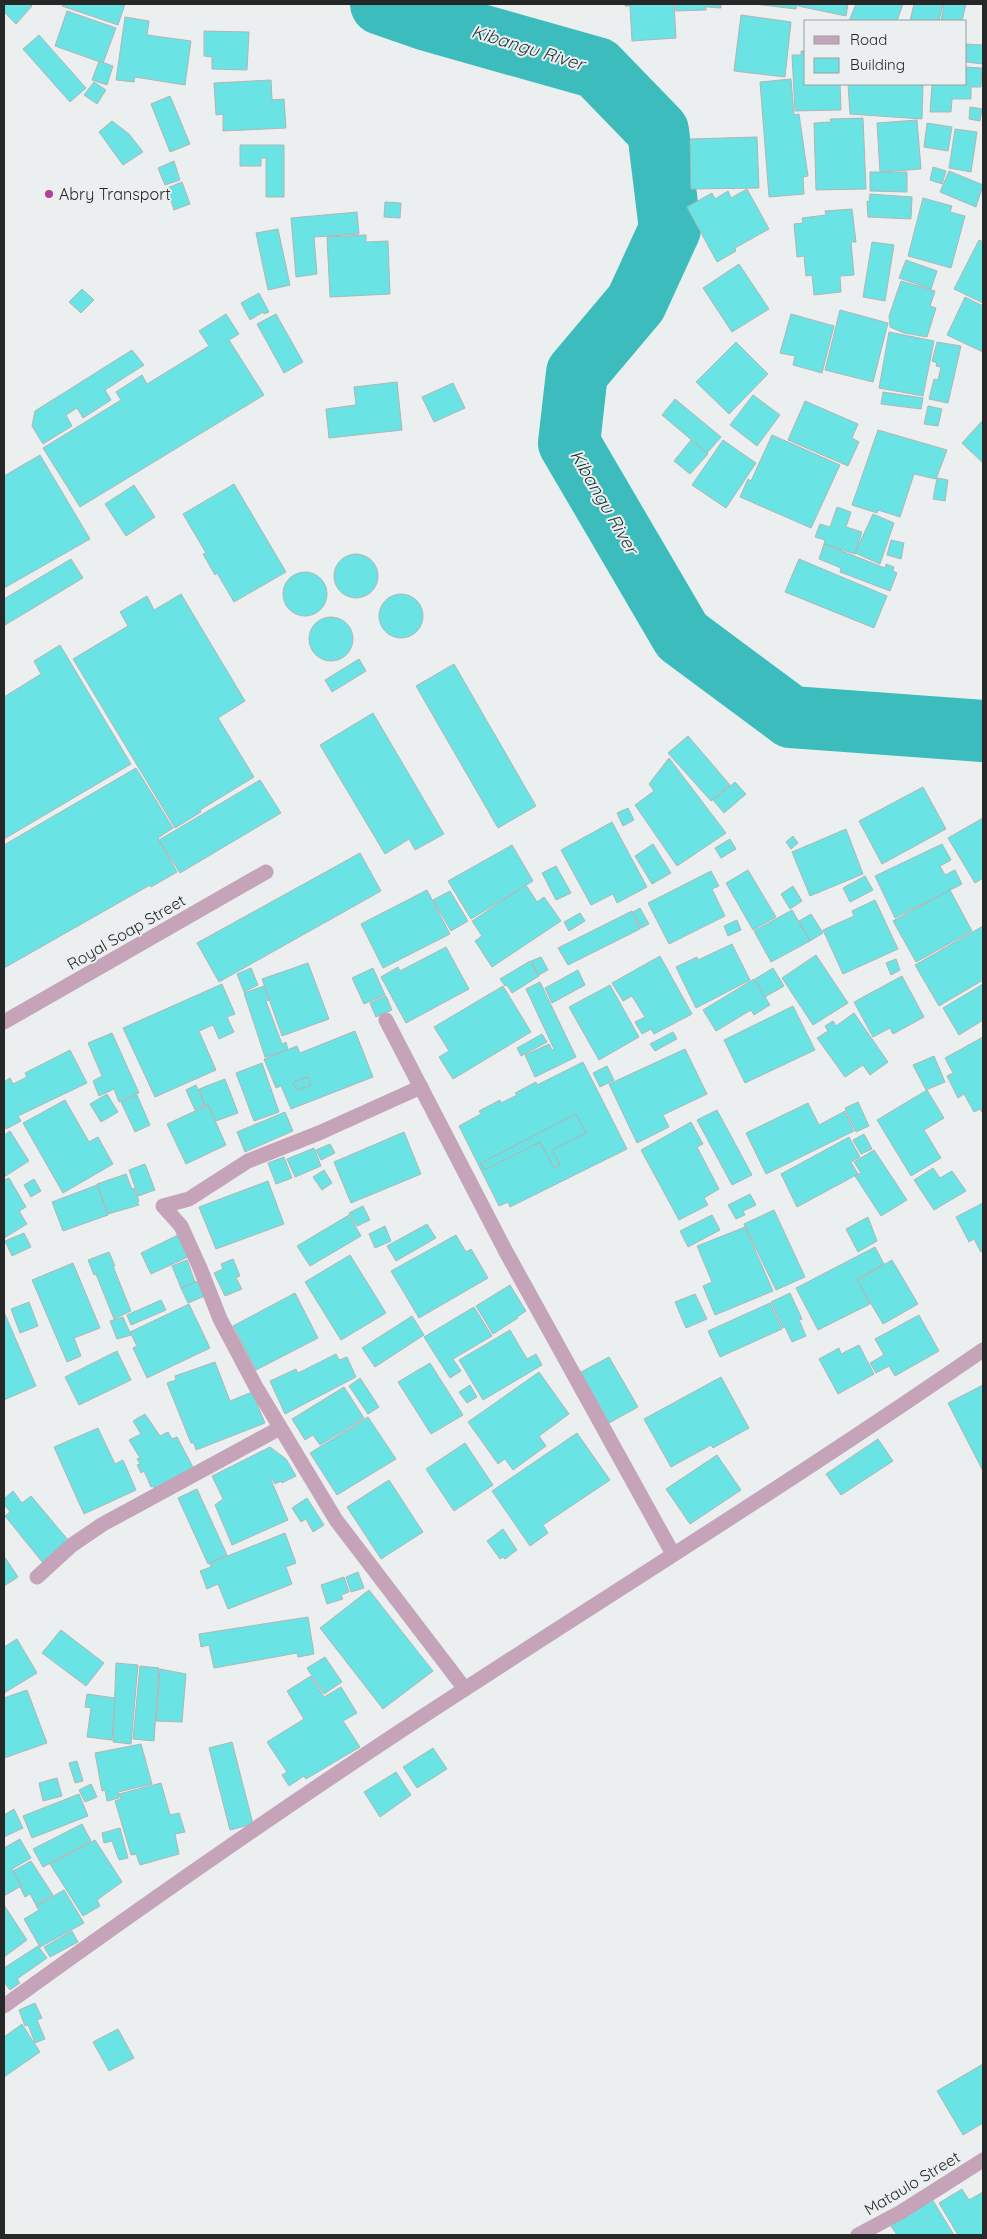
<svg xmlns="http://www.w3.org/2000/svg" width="987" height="2239" font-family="Quicksand,sans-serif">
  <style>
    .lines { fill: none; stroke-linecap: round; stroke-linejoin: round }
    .river { stroke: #3dbcbd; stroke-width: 62 }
    .building { fill: #6ae3e4; stroke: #b1b5b5; fill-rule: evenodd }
    .minor { stroke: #c5a3b8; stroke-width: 15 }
    .poi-dot { fill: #b63e93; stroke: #ebefef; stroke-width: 2 }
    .labels { text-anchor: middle; stroke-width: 4; stroke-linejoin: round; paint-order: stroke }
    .poi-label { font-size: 16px; fill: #262727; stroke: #ebefef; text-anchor: start }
    .street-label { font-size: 16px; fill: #262727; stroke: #ebefef }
    .water-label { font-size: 18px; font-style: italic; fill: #1f3535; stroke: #ebefef }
  </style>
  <rect width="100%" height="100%" fill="#ebefef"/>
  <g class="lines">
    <!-- river -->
    <path class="river" d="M381,4L427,20L597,68L658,131L670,229L636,303L577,373L569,443L682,636L791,717L983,731"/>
  </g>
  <!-- building -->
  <g class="building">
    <path d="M4,4H30L32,6L16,24L4,12Z"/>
    <path d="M63,4H125L118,25L62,6Z"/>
    <path d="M625,4H674L676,38L632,41L630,6H625Z"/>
    <path d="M675,4H706V10L676,11Z"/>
    <path d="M707,4H721V8L707,7Z"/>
    <path d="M754,4H797L796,9Z"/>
    <path d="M798,4H848L846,16L798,6Z"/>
    <path d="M856,4H903L897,21H849Z"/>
    <path d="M914,4H943L939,21H910Z"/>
    <path d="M944,4H966L962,21H941Z"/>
    <path d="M67,11L116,28L103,63L55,46Z"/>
    <path d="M741,15L791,22L785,77L734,71Z"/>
    <path d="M125,17L149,21L147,35L191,41L185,85L135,77L134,82L116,80Z"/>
    <path d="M204,31L249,32L247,70L212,69V57L204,56Z"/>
    <path d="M39,35L86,88L70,102L23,49Z"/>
    <path d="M966,44L983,45V64L966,62Z"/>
    <path d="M801,51H806V84H840L841,110L795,111L792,55H801Z"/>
    <path d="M99,61L113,66L107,85L92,80Z"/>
    <path d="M966,67L982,68L981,87H971V99H952L951,112H930L932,84H966Z"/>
    <path d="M791,79L794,115L799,114L808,176L803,177L804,194L769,197L760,82Z"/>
    <path d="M271,80L272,100L284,99L286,128L223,131V114L216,115L214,83Z"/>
    <path d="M94,82L106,90L97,104L84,95Z"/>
    <path d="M848,84H923L922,119L850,114Z"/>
    <path d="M170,96L190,144L170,152L151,104Z"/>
    <path d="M970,107L982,109L980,121L969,119Z"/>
    <path d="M863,118L866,189L816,190L814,123L831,122L830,119Z"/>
    <path d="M917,120L921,169L880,172L877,123Z"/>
    <path d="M112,121L129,134L143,152L123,165L99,132Z"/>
    <path d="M927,123L952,127L948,151L924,147Z"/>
    <path d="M955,129L977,132L971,172L949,168Z"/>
    <path d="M757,137L759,188L691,189L690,139Z"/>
    <path d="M240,145H284V197H266V158H261V166H240Z"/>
    <path d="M174,161L180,180L165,185L158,168Z"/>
    <path d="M933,167L946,171L942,184L930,180Z"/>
    <path d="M949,171L983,185L976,207L940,192Z"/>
    <path d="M870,172H907V192L870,191Z"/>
    <path d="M182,182L190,204L174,210L167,188Z"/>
    <path d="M747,189L769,229L735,248L736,251L717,262L687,207L712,193L715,199L728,191L731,198Z"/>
    <path d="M870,194L912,197L911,219L868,217L867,201L869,202Z"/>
    <path d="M923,198L952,206L950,212L965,216L951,268L908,256Z"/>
    <path d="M385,202L401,203L400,218L384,217Z"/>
    <path d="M852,209L856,242H851L854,275L840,276L841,292L814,295L812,275L806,276L804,256L797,257L794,224L803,223L802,218L826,215L825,211Z"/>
    <path d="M357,212L359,234L314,237L317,274L296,277L291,218Z"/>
    <path d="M278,229L290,285L268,290L256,233Z"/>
    <path d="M366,235V242L388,241L390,294L330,297L327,237Z"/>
    <path d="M979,240L983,242V303L954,289Z"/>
    <path d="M872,242L894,245L885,301L863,297Z"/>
    <path d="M906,260L937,271L931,289L899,278Z"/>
    <path d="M739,264L769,309L732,332L703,288Z"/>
    <path d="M901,281L935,291L930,306L936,308L927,337L904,333L890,327L889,316Z"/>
    <path d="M82,289L94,300L81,313L69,302Z"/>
    <path d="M259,293L269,312L264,314L263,312L250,320L241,303Z"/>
    <path d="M965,297L983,306V352L947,335Z"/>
    <path d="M840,310L888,323L873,382L825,370Z"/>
    <path d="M226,314L239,334L229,340L264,395L80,507L43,448L121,400L116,392L142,375L147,384L209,346L199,331Z"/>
    <path d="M276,314L303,362L284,373L257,324Z"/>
    <path d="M791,314L834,326L822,373L793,365L795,356L780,353Z"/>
    <path d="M889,332L934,341L923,396L879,388Z"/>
    <path d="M736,342L768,374L729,414L696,382Z"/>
    <path d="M937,342L961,346L948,403L929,399L934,379L938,380L941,367L936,366L937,363L932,361Z"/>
    <path d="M132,350L144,365L105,390L111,400L83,418L77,408L66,415L72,426L43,444L32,426L35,411Z"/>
    <path d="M397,382L402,430L329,438L326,409L356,405L354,387Z"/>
    <path d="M453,383L465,408L434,422L422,397Z"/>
    <path d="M883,392L923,398L921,409L881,404Z"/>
    <path d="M753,395L780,415L757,446L730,425Z"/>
    <path d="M675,399L721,437L707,453L662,415Z"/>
    <path d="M805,401L858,424L852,438L859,442L848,466L788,440Z"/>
    <path d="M928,406L942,409L938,426L924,424Z"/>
    <path d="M983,420V463L962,443Z"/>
    <path d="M878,430L947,450L936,479L914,474L900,517L878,510L877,513L852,505Z"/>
    <path d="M772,435L840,465L811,528L740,497L748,479L751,481Z"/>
    <path d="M691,440L708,454L690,474L674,461Z"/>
    <path d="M723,440L756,463L726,508L692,485Z"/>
    <path d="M40,455L90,539L4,588V476Z"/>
    <path d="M937,478L948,480L945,501L933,499Z"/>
    <path d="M234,484L286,572L234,602L217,573L215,575L203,554L206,553L183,514Z"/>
    <path d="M134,485L155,517L126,536L105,504Z"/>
    <path d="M837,507L851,512L846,527L862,532L855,554L824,544L825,540L815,537L820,524L830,527Z"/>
    <path d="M873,514L894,523L880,564L855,553Z"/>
    <path d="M891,540L904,543L901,559L887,555Z"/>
    <path d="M824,544L885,568L886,564L894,567L893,571L897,573L890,591L840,572L841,568L819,559Z"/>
    <circle cx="356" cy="576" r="22"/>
    <path d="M71,559L83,578L5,625L4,599Z"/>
    <path d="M799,559L887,596L874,628L785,592Z"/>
    <circle cx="305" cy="594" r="22"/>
    <circle cx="401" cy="616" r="22"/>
    <path d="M181,594L245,701L218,718L254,777L200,810L201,812L175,828L73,659L128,626L120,612L147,596L154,610Z"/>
    <circle cx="331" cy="639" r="22"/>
    <path d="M60,645L131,764L4,839V697L41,674L34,661Z"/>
    <path d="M359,659L366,671L332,692L325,680Z"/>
    <path d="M454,664L536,806L498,828L416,686Z"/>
    <path d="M373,713L444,834L415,850L409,839L385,854L320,745Z"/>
    <path d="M688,736L730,785L711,801L668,753Z"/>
    <path d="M669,758L726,833L677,866L635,805L654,791L649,784Z"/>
    <path d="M136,768L173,828L158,838L177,872L151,887L150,885L4,968V845Z"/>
    <path d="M260,780L281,813L180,873L159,840Z"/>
    <path d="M735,782L746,794L724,813L713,800Z"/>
    <path d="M923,787L946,829L882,864L859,821Z"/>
    <path d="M628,808L634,820L623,826L617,813Z"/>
    <path d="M983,818V878L975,883L948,838Z"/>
    <path d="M612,822L647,887L617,903L613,894L591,905L561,850Z"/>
    <path d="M846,829L863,874L810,896L792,852Z"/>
    <path d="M793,836L798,843L791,849L786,842Z"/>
    <path d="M730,839L736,849L721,858L715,848Z"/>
    <path d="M653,844L671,873L652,884L635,856Z"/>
    <path d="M942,844L951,860L940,866L945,875L955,870L962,884L895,918L875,876Z"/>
    <path d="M512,845L533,881L471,919L448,881Z"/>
    <path d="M360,853L381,891L219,982L197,943Z"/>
    <path d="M556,866L571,893L556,900L542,873Z"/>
    <path d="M748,870L776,917L753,930L726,883Z"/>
    <path d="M711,871L719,886L712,889L725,916L669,944L648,903Z"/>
    <path d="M865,876L873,890L850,902L843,888Z"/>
    <path d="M526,885L537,902L544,897L561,921L492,967L475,941L482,936L472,921Z"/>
    <path d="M793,886L802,901L790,909L781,894Z"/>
    <path d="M427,890L450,934L383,968L361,924Z"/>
    <path d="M950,890L972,931L916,962L893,921Z"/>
    <path d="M450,891L468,921L451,931L433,900Z"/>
    <path d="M875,900L898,949L843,974L823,930L854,916L852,911Z"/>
    <path d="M640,908L649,924L641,928L633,912Z"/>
    <path d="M792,910L810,941L771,962L754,931Z"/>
    <path d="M632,911L640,929L568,965L558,948Z"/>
    <path d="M580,913L585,921L569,931L564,922Z"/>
    <path d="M811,914L823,933L810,941L799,921Z"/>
    <path d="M737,920L741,930L728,936L724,926Z"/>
    <path d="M983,926V980L939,1006L915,965Z"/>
    <path d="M732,944L750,980L696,1008L676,967L697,957L698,960Z"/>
    <path d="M446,947L469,989L406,1023L381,977L398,967L400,971Z"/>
    <path d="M816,955L848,1003L813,1025L782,978Z"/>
    <path d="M660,956L692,1014L654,1034L651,1029L642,1034L635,1022L645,1017L632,996L623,1001L612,983Z"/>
    <path d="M541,957L548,970L539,975L531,961Z"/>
    <path d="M896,959L900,970L891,975L886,963Z"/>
    <path d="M530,961L539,976L512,993L507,985L505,986L500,979Z"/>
    <path d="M308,963L329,1019L282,1036L262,979Z"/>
    <path d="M251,968L258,985L244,992L237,974Z"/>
    <path d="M373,968L385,995L364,1004L352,978Z"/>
    <path d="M773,968L784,986L765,997L755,979Z"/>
    <path d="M578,970L585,985L552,1003L545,988Z"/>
    <path d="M902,976L924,1017L893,1034L890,1028L873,1037L854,1002Z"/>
    <path d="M754,979L770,1005L754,1015L751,1010L716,1031L703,1010Z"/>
    <path d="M540,982L576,1057L535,1077L525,1055L549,1044L552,1050L554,1049L526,989Z"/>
    <path d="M222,984L235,1014L227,1017L234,1032L219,1039L213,1025L199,1031L216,1070L155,1097L123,1028Z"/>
    <path d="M983,984V1020L959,1035L943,1008Z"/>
    <path d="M610,985L639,1037L599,1060L569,1007Z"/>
    <path d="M264,986L269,1000L266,1001L269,1009L282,1044L286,1042L288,1050L265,1057L244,993Z"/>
    <path d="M503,986L531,1032L453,1079L439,1057L449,1051L434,1027Z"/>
    <path d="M386,996L392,1010L376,1017L370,1003Z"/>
    <path d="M793,1006L815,1050L745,1083L724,1040Z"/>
    <path d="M854,1013L888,1062L870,1075L863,1065L845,1077L817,1038L828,1031L825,1026L833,1021L836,1026Z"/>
    <path d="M355,1031L373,1077L291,1109L281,1086L276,1088L264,1059L297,1046L300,1053ZM308,1077L311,1085L297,1090L293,1082Z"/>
    <path d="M673,1032L677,1039L655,1051L650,1044Z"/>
    <path d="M112,1033L139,1093L119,1102L114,1089L99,1096L93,1081L102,1076L88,1043Z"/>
    <path d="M542,1034L547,1042L521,1056L517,1048Z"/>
    <path d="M983,1037V1114L980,1109L974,1112L964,1094L958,1098L947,1076L953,1073L945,1058Z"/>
    <path d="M685,1049L707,1094L663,1115L669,1127L637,1143L609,1084Z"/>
    <path d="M70,1050L87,1083L18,1116L21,1121L6,1129L4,1124V1082L10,1078L13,1084L27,1077L25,1073Z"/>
    <path d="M934,1056L945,1082L926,1090L913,1065Z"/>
    <path d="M583,1062L627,1149L510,1207L508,1202L499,1206L459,1126L481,1114L479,1111L500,1100L501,1103L517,1095L515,1093L536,1082L537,1085ZM576,1114L586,1133L552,1150L560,1165L554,1168L540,1142L484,1170L481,1163Z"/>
    <path d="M262,1063L279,1112L254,1121L236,1073Z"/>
    <path d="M607,1066L614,1080L600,1087L593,1073Z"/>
    <path d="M308,1077L311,1085L297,1090L293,1082Z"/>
    <path d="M225,1079L238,1113L216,1121L208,1105H205L199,1089Z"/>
    <path d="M196,1085L205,1105L195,1110L186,1090Z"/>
    <path d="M927,1090L944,1118L924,1130L941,1158L911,1176L877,1120Z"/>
    <path d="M107,1094L118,1112L101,1122L90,1104Z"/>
    <path d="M137,1095L150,1125L135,1132L121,1102Z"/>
    <path d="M65,1100L89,1142L98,1137L113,1164L63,1193L23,1123Z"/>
    <path d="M858,1102L869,1126L856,1132L845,1108Z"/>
    <path d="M808,1103L819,1125L845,1111L854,1131L766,1174L746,1133Z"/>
    <path d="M208,1105L226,1145L186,1164L167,1124Z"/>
    <path d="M717,1110L752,1175L732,1185L697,1120Z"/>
    <path d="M285,1112L293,1131L245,1152L237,1132Z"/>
    <path d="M576,1114L586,1133L552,1150L560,1165L554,1168L540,1142L484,1170L481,1163Z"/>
    <path d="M691,1122L703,1144L697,1147L719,1189L704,1198L708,1205L679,1220L641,1150Z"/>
    <path d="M10,1131L29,1161L4,1177V1135Z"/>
    <path d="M404,1132L421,1174L351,1203L334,1162Z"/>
    <path d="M864,1134L872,1149L861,1154L853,1140Z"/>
    <path d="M849,1137L860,1157L851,1162L858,1174L797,1207L781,1174Z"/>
    <path d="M330,1144L335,1153L321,1160L316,1150Z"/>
    <path d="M314,1148L321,1166L295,1177L287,1159Z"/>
    <path d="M874,1150L907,1200L881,1216L855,1176L861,1173L854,1162Z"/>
    <path d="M284,1157L292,1178L276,1184L268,1163Z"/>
    <path d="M145,1164L155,1190L138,1196L129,1170Z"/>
    <path d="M933,1168L940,1178L952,1171L966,1191L934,1210L914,1180Z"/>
    <path d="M324,1170L332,1183L322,1190L313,1177Z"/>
    <path d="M126,1174L132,1189L134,1188L139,1201L137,1202L139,1205L108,1214L97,1184Z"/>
    <path d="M9,1178L26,1207L19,1211L27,1224L4,1238V1180Z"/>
    <path d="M34,1179L41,1191L31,1197L24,1185Z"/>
    <path d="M268,1181L284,1224L216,1249L199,1207Z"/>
    <path d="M97,1185L108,1215L63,1231L52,1202Z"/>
    <path d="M750,1194L756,1205L743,1211L745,1215L736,1219L728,1205Z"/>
    <path d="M983,1203V1251L981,1252L974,1239L969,1242L956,1217Z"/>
    <path d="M363,1206L370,1220L357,1226L349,1213Z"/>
    <path d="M774,1210L805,1277L776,1290L744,1224Z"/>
    <path d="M349,1215L361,1236L310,1266L297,1246Z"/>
    <path d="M712,1215L720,1230L688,1247L680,1231Z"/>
    <path d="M868,1217L877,1241L858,1252L846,1229Z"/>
    <path d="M427,1224L436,1238L396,1261L387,1246Z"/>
    <path d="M385,1226L391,1241L375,1248L369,1234Z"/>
    <path d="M745,1227L773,1291L715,1315L703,1286L712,1282L697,1246Z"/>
    <path d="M24,1233L31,1247L12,1256L5,1241Z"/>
    <path d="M178,1235L188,1257L151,1274L141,1253Z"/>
    <path d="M456,1235L466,1252L471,1249L488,1278L419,1318L391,1271Z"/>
    <path d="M875,1247L884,1264L857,1279L870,1304L818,1330L796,1288Z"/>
    <path d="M109,1252L115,1266H113L131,1311L114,1319L96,1274L94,1275L88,1260Z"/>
    <path d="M350,1255L386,1313L341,1340L305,1282Z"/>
    <path d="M233,1259L240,1276L236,1278L242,1289L225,1296L214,1273L223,1269L221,1264Z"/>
    <path d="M187,1260L195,1282L181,1288L172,1266Z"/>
    <path d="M892,1260L918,1304L883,1324L857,1280Z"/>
    <path d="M73,1263L100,1328L74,1338L81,1356L67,1362L32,1280Z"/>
    <path d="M198,1281L205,1296L188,1303L181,1288Z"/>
    <path d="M510,1285L526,1311L517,1317L518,1318L493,1334L476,1306Z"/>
    <path d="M295,1293L318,1338L256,1370L233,1326Z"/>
    <path d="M790,1293L802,1319L799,1320L806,1336L792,1342L785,1327L783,1328L771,1302Z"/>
    <path d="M695,1294L707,1319L686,1328L675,1302Z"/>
    <path d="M161,1300L166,1310L131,1325L127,1315Z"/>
    <path d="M29,1302L38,1326L20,1333L11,1309Z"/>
    <path d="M770,1303L782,1329L720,1357L708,1331Z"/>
    <path d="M189,1304L210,1348L147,1378L133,1348L137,1346L130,1332Z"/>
    <path d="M474,1307L492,1336L453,1359L461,1371L450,1378L424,1337Z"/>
    <path d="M4,1312L36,1386L4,1400Z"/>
    <path d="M919,1315L939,1351L895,1376L889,1366L876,1373L870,1363L884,1355L875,1339Z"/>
    <path d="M412,1316L424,1335L375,1367L362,1348Z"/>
    <path d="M123,1317L131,1335L117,1339L110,1321Z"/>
    <path d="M510,1330L527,1359L536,1354L542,1365L483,1400L459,1360Z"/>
    <path d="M859,1345L874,1374L838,1394L819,1359L839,1348L841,1354Z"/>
    <path d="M117,1351L131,1380L79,1405L65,1377Z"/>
    <path d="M336,1354L339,1360L347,1357L356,1377L285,1414L270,1381L296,1369L298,1373Z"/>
    <path d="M609,1357L638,1407L609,1423L581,1372Z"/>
    <path d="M215,1362L230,1401L252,1392L265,1423L196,1450L194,1443H191L167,1383L176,1380L175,1376Z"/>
    <path d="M430,1363L463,1415L431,1434L398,1382Z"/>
    <path d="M539,1372L569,1414L539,1436L546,1446L513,1470L505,1459L498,1464L468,1422Z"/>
    <path d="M721,1377L749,1428L713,1448L711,1445L671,1467L644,1419Z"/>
    <path d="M360,1378L379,1407L368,1414L349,1386Z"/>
    <path d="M470,1385L477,1397L467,1403L459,1392Z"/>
    <path d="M983,1385V1471L948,1403Z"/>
    <path d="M344,1387L364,1418L320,1445L313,1435L305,1440L292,1419Z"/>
    <path d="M145,1414L160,1436L168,1432L172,1439L177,1437L194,1469L156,1492L153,1486L151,1487L144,1471L141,1473L137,1465L140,1464L137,1459L140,1458L129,1440L141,1434L133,1421Z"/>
    <path d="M368,1417L396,1459L337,1495L310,1453Z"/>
    <path d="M98,1428L115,1464L123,1460L136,1490L84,1514L54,1447Z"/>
    <path d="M577,1433L610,1480L543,1525L548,1533L530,1546L492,1491Z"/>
    <path d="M878,1439L893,1461L841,1495L826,1474Z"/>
    <path d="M465,1443L493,1485L454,1511L426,1469Z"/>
    <path d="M270,1447L286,1459L296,1476L282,1483L281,1481L275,1484L272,1479L271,1480L288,1520L232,1545L215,1505L223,1499L212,1476Z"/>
    <path d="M717,1455L741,1490L690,1524L666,1489Z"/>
    <path d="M389,1480L423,1532L381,1559L347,1507Z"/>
    <path d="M197,1489L227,1555L208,1564L178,1498Z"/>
    <path d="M13,1491L22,1503L31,1496L69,1541L43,1563L5,1516L10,1512L4,1504V1499Z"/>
    <path d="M307,1498L324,1525L313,1532L306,1519L301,1522L292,1508Z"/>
    <path d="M503,1529L517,1550L505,1559L503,1557L500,1559L487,1541Z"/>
    <path d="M285,1533L296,1563L286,1567L292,1584L228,1609L218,1584L207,1589L200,1571L211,1567L210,1563Z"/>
    <path d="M4,1556L18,1577L4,1586Z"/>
    <path d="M358,1572L364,1588L351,1592L346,1577Z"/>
    <path d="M344,1577L349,1592L341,1595L343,1599L327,1604L321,1585Z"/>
    <path d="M369,1590L433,1671L383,1709L320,1628Z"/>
    <path d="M308,1617L314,1654L298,1657L297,1653L214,1668L209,1645L201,1647L199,1634Z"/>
    <path d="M61,1630L104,1663L86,1686L42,1653Z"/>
    <path d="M17,1639L37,1673L4,1693V1647Z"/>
    <path d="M325,1657L342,1682L324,1694L307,1668Z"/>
    <path d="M116,1663L138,1665L131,1744L113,1742Z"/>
    <path d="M140,1666L159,1668L154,1741L133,1739Z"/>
    <path d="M160,1669L186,1674L182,1722L156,1721Z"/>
    <path d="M311,1676L324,1697L341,1687L357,1713L343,1721L360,1747L306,1779L304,1776L289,1786L282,1775L287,1772L267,1742L304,1719L287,1691Z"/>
    <path d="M27,1690L47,1743L4,1758V1698Z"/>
    <path d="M87,1694L115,1698L112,1740L87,1737L91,1708L85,1707Z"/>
    <path d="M232,1742L253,1824L230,1830L209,1748Z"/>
    <path d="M141,1744L152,1784L118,1792L119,1798L107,1801L105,1790L102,1791L95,1753Z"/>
    <path d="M433,1748L447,1769L417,1788L403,1767Z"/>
    <path d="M77,1761L83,1781L75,1783L69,1763Z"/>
    <path d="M396,1772L411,1795L380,1817L364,1792Z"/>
    <path d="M57,1778L62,1796L43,1801L39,1783Z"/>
    <path d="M161,1783L170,1815L179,1813L185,1832L175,1834L179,1854L140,1865L136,1854L131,1855L115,1801L121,1799L119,1794Z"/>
    <path d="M91,1784L97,1797L85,1802L79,1790Z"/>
    <path d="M79,1794L88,1816L32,1838L23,1816Z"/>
    <path d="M14,1809L23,1828L4,1837V1815Z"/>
    <path d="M82,1824L91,1841L43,1867L33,1849Z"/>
    <path d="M120,1828L128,1858L119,1860L112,1841L104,1843L102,1833Z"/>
    <path d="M20,1839L31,1858L12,1869L21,1886L4,1896V1848Z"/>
    <path d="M95,1840L122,1882L97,1900L100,1906L83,1916L50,1864Z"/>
    <path d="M31,1861L53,1895L36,1905L30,1894L25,1897L20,1887L22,1886L13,1871Z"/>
    <path d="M64,1890L84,1923L40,1947L24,1919L39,1910L36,1906Z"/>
    <path d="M4,1905L27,1940L4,1957Z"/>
    <path d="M72,1931L78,1942L50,1957L44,1947Z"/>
    <path d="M38,1946L47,1958L17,1979L20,1983L10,1990L4,1982V1968Z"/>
    <path d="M35,2003L42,2018L37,2020L45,2039L35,2043L28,2025L25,2026L19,2010Z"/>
    <path d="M22,2024L40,2052L4,2077V2037Z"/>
    <path d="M118,2029L134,2058L109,2071L93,2042Z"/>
    <path d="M983,2064V2123L963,2135L937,2091Z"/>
    <path d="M962,2189L969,2200L983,2192V2235H958L939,2203Z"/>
    <path d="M932,2199L954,2235H897L889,2223Z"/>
  </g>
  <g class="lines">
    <!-- minor -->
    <g class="minor">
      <path d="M386,1020L505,1250L673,1554"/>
      <path d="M4,1022L266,872"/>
      <path d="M421,1087L319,1133L248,1161L189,1199L163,1206L181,1226L200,1268L220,1319L256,1387L336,1520L465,1689"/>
      <path d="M37,1577L72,1545L103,1524L280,1428"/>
      <path d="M4,2006C156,1896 310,1789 468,1687C640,1575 814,1467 983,1350"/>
      <path d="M858,2235L901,2212L983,2160"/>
    </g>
  </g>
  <!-- markers -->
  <circle class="poi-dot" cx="49" cy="194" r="5"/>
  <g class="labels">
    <!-- poi labels -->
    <g class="poi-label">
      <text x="59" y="200">Abry Transport</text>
    </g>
    <!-- street labels -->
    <g class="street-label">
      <text transform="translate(126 932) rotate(-30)" y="6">Royal Soap Street</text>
      <text transform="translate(912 2183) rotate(-31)" y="6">Mataulo Street</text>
    </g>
    <!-- water labels -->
    <g class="water-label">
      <text transform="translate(528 48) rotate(17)" y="6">Kibangu River</text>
      <text transform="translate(604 502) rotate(60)" y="6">Kibangu River</text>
    </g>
  </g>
  <!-- border -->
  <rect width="987" height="2239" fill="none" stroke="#262727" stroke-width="10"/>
  <!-- legend -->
  <rect x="804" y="20" width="162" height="65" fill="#ebefef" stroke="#9c9f9f"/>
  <rect x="814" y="36" width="25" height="8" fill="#c5a3b8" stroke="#9c9f9f"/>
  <text x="850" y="45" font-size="15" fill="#262727">Road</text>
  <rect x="814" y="58" width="25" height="15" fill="#6ae3e4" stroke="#9c9f9f"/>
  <text x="850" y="70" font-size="15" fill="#262727">Building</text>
</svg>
